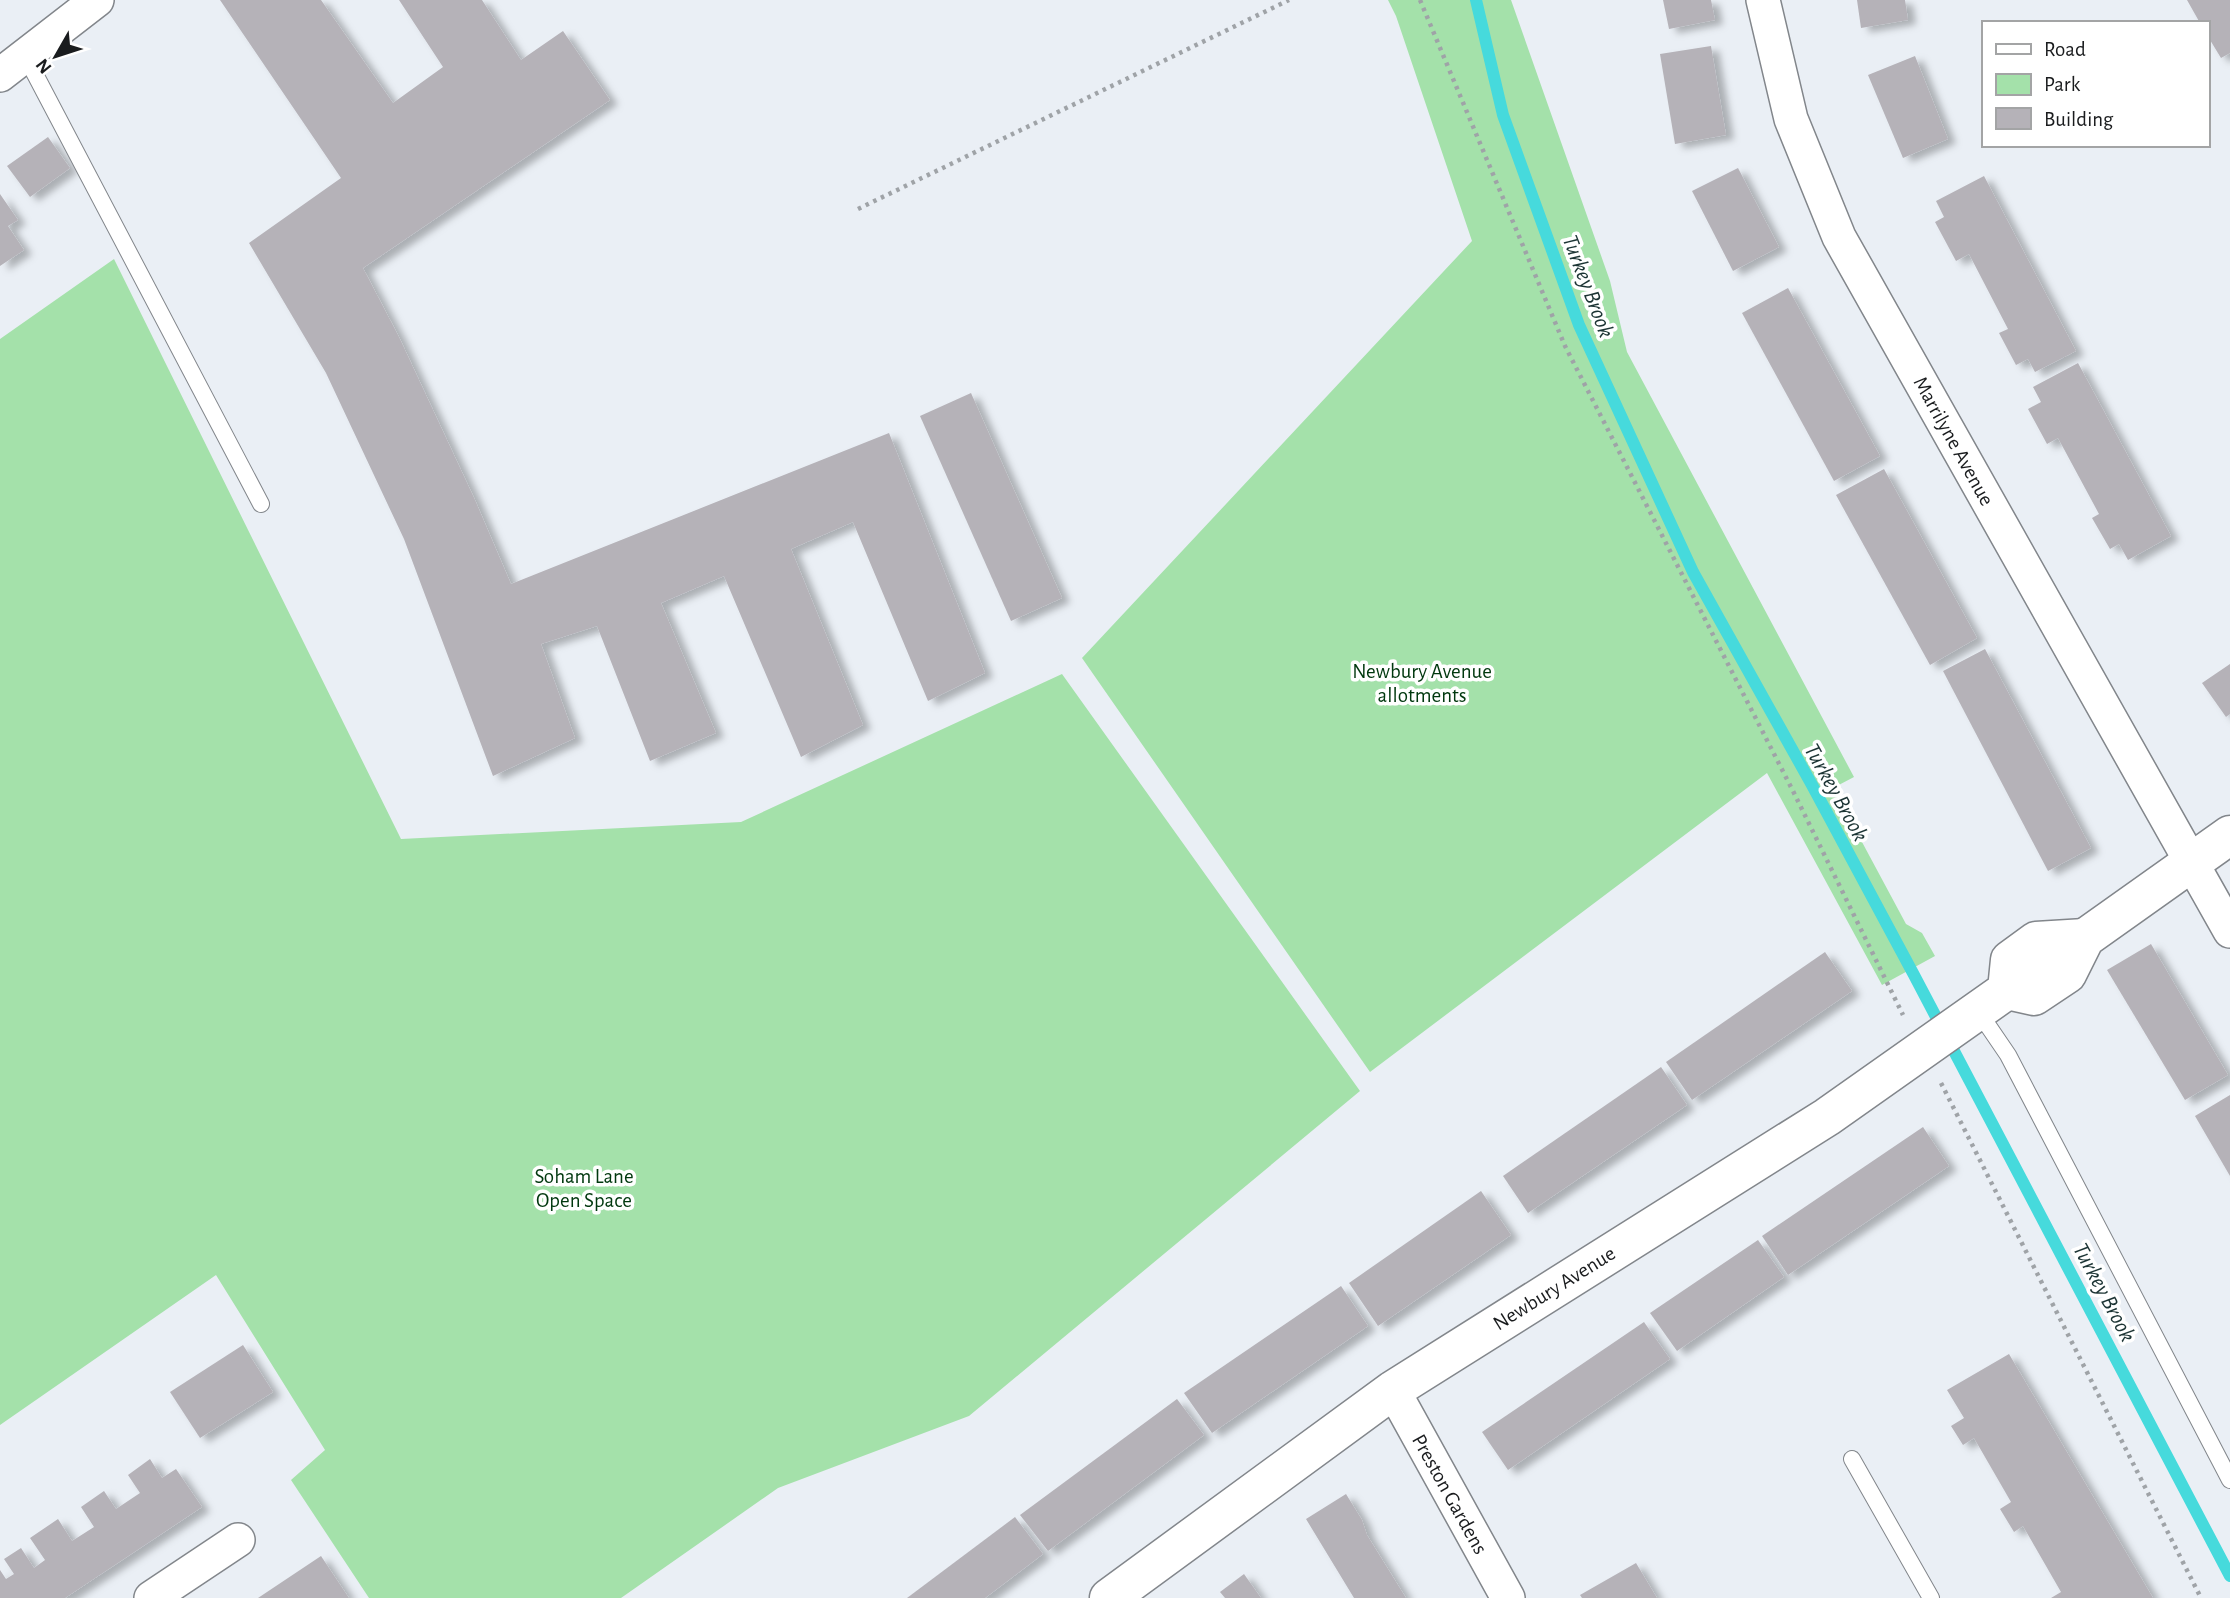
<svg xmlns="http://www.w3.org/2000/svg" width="2230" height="1598" font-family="'Alegreya Sans',sans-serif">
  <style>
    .green { fill: #a4e1aa }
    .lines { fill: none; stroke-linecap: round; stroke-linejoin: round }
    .stream { stroke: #46dadc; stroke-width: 12 }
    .building { fill: #b5b2b8; filter: url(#shadow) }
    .lane-casing { stroke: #82868b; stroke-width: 18 }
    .street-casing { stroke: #82868b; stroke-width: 36 }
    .secondary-casing { stroke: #82868b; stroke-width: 41 }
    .path { stroke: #9fa3a7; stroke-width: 4.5; stroke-dasharray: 3.5 5; stroke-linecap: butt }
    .lane { stroke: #fff; stroke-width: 16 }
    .street { stroke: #fff; stroke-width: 33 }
    .secondary { stroke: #fff; stroke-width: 38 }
    .labels { text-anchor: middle; stroke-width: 7; stroke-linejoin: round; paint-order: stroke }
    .street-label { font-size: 21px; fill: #1a1c1e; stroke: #fff }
    .park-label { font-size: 21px; fill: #00380e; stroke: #fff }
    .water-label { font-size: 23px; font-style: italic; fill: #1c3434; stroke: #fff }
  </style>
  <defs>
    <filter id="shadow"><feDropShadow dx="8" dy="4.5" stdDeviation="3.5" flood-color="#0004"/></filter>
  </defs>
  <rect width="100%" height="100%" fill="#eaeff5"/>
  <!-- green -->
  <g class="green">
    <path d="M1388,0H1511L1610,281L1627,352L1854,777L1833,788L1906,924L1922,933L1935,956L1882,985L1767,773L1370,1072L1082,658L1472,241L1396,16Z"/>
    <path d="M114,259L401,839L741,822L1062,674L1360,1091L969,1416L778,1488L621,1598H369L291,1480L325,1450L216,1275L0,1425V339Z"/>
  </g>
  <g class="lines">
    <!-- stream -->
    <path class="stream" d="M1476,0L1503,115L1579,325L1693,572L1812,785L1914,975L2230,1576"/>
  </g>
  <!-- building -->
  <g class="building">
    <path d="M220,0H321L393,103L443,67L399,0H482L521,60L563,31L610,100L363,268L399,337L475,500L511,584L889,433L985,673L928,701L853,522L791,549L863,725L801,757L724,576L661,603L716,733L650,761L597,626L541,644L575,738L493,776L404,539L326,373L249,243L341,178Z"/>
    <path d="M1663,0H1711L1715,20L1669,29Z"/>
    <path d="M1857,0H1905L1908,20L1861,28Z"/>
    <path d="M2187,0H2230V53L2221,58L2207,35V23H2200Z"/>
    <path d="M1711,46L1726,135L1675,144L1660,54Z"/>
    <path d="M1915,56L1948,139L1903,158L1868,75Z"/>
    <path d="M48,137L70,168L30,197L7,166Z"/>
    <path d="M1738,168L1779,247L1733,271L1692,191Z"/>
    <path d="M1984,176L2076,351L2035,372L2028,359L2016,365L1999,333L2008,329L1969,254L1956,261L1935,222L1944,217L1936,201Z"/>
    <path d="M0,194L18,220L8,226L24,250L0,266Z"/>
    <path d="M1788,288L1880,456L1834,481L1742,313Z"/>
    <path d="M2078,363L2171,536L2128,560L2119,544L2110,549L2092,518L2099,514L2058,438L2047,444L2028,409L2041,402L2033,387Z"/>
    <path d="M971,393L1062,598L1011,621L920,416Z"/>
    <path d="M1884,469L1977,638L1930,665L1836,495Z"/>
    <path d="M1985,649L2091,848L2048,871L1943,671Z"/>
    <path d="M2230,664V714L2226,717L2202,683Z"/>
    <path d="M2151,944L2228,1075L2185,1100L2107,970Z"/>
    <path d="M1825,952L1852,991L1692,1100L1666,1062Z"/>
    <path d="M1661,1067L1687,1105L1528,1213L1503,1176Z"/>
    <path d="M2230,1095V1176L2195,1116Z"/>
    <path d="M1923,1127L1949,1166L1788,1275L1762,1236Z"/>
    <path d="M1481,1191L1511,1235L1378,1326L1349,1283Z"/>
    <path d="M1758,1240L1784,1277L1677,1351L1650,1313Z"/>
    <path d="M1341,1286L1368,1326L1212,1433L1184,1393Z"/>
    <path d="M1644,1322L1670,1359L1508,1470L1482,1432Z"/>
    <path d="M243,1345L273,1392L200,1438L170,1392Z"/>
    <path d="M2009,1354L2153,1598H2051L2061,1592L2023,1526L2014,1532L2000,1509L2011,1502L1974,1438L1963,1445L1951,1426L1964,1418L1947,1390Z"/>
    <path d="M1177,1399L1204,1435L1048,1551L1020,1515Z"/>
    <path d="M150,1459L162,1478L176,1469L202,1507L65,1598H0V1570L6,1579L14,1574L4,1559L21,1548L34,1568L45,1560L30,1538L58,1519L72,1541L94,1527L81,1507L104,1491L116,1509L140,1493L128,1475Z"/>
    <path d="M1346,1494L1362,1520L1367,1535L1406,1598H1354L1306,1519Z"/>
    <path d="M1015,1517L1043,1554L985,1598H907Z"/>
    <path d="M321,1556L349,1598H258Z"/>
    <path d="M1636,1563L1657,1598H1582L1580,1595Z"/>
    <path d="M1244,1574L1261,1598H1225L1220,1592Z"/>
  </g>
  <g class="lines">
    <!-- lane casing -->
    <g class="lane-casing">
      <g id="lane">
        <path d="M26,57L261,504"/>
        <path d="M2011,987L2068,949"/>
        <path d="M1978,1011L2008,1055L2230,1480"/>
        <path d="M1852,1459L1931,1598"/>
      </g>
    </g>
    <!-- street casing -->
    <g class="street-casing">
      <g id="street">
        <path d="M1763,0L1791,119L1839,237L2230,931"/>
        <path d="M0,75L97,0"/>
        <path d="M1393,1390L1508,1598"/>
        <path d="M151,1598L238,1540"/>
      </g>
    </g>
    <!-- secondary casing -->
    <g class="secondary-casing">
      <g id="secondary">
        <path d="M2007,990L2034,996L2067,974L2085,938L2230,835"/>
        <path d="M1109,1598L1393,1390L1827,1117L2007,990L2010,960L2036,941L2085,938"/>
      </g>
    </g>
    <!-- path -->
    <g class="path">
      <path d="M1420,0L1565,346L1793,791L1903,1015"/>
      <path d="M858,209L1289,0"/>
      <path d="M1941,1083L2201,1598"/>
    </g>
    <!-- lane -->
    <use href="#lane" class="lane"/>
    <!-- street -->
    <use href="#street" class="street"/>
    <!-- secondary -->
    <use href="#secondary" class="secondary"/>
  </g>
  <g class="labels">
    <!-- street labels -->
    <g class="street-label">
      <text transform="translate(1954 441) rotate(61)" y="7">Marrilyne Avenue</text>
      <text transform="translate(1554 1288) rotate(-32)" y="7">Newbury Avenue</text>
      <text transform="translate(1450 1494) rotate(61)" y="7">Preston Gardens</text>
    </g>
    <!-- park labels -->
    <g class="park-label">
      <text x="1422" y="678">Newbury Avenue<tspan x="1422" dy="24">allotments</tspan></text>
      <text x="584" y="1183">Soham Lane<tspan x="584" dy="24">Open Space</tspan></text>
    </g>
    <!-- water labels -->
    <g class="water-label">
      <text transform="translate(1589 286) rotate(69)" y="8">Turkey Brook</text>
      <text transform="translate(1837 792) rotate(61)" y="8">Turkey Brook</text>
      <text transform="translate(2105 1292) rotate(62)" y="8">Turkey Brook</text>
    </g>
  </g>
  <!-- legend -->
  <rect x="1982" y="21" width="228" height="126" fill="#ffffff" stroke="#a3a4a5" stroke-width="2"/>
  <rect x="1996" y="44" width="35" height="10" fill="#ffffff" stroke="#a3a4a5" stroke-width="2"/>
  <text x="2044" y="56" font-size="21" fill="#1a1c1e">Road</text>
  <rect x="1996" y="74" width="35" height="21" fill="#a4e1aa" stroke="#a3a4a5" stroke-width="2"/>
  <text x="2044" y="91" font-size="21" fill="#1a1c1e">Park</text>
  <rect x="1996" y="108" width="35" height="21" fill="#b5b2b8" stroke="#a3a4a5" stroke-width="2"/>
  <text x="2044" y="126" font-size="21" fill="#1a1c1e">Building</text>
  <!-- north arrow -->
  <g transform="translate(56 56) rotate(231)" stroke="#ffffff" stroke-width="5" paint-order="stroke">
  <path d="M0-5L12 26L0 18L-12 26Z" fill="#1a1c1e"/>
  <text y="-10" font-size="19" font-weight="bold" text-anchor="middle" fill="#1a1c1e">N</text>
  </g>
</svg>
